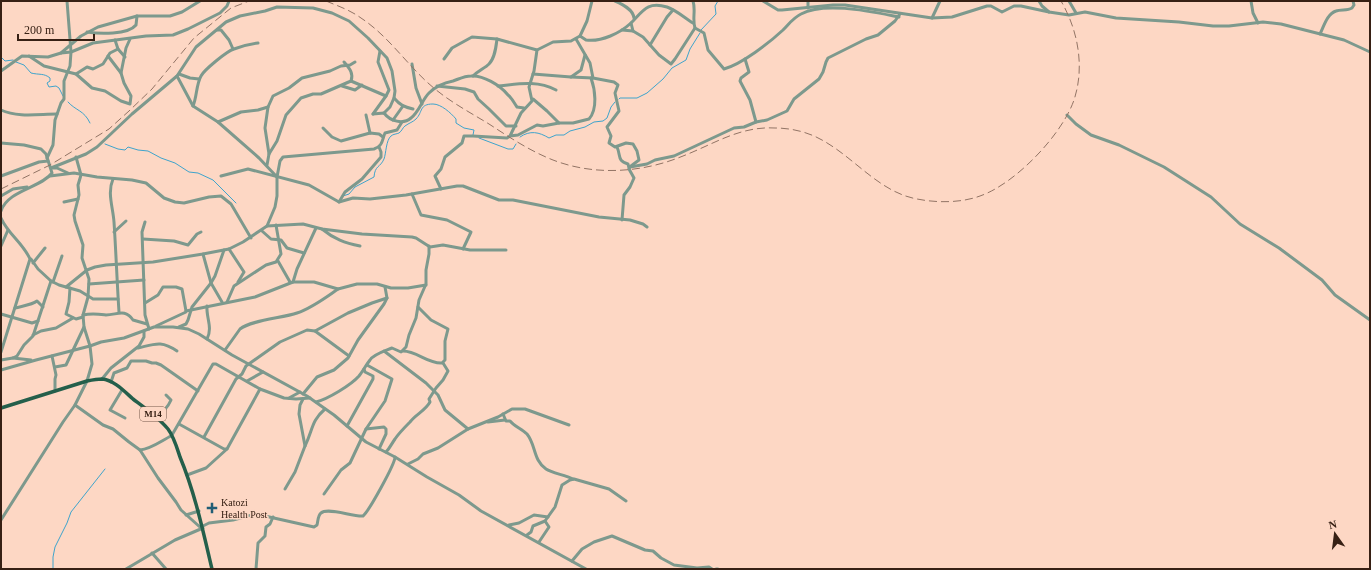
<svg xmlns="http://www.w3.org/2000/svg" width="1371" height="570" font-family="Georgia,serif">
  <style>
    .lines { fill: none; stroke-linecap: round; stroke-linejoin: round }
    .stream { stroke: #3fa4cc; stroke-width: 1 }
    .minor { stroke: #7d998d; stroke-width: 3 }
    .major { stroke: #245f4b; stroke-width: 3.5 }
    .rail { stroke: #927465; stroke-width: 1; stroke-dasharray: 8 4; stroke-linecap: butt }
    .poi-dot { fill: #215d75; stroke: #fdd7c4; stroke-width: 1.5 }
    .labels { text-anchor: middle; stroke-width: 3; stroke-linejoin: round; paint-order: stroke }
    .shield { fill: #fdd7c4; stroke: #725749; stroke-width: 1 }
    .shield-label { font-size: 9px; font-weight: bold; fill: #372014 }
    .poi-label { font-size: 10px; fill: #372014; stroke: #fdd7c4; text-anchor: start }
  </style>
  <rect width="100%" height="100%" fill="#fdd7c4"/>
  <g class="lines">
    <!-- stream -->
    <g class="stream">
      <path d="M701,30L716,14L715,6L718,1"/>
      <path d="M1,57L5,61L13,60"/>
      <path d="M16,62L24,65L31,73C39,75 44,73 50,78V81L47,83L49,87L56,86L59,88L63,96"/>
      <path d="M619,99L620,98H637L647,93L663,79L672,68L686,60L690,49L700,33"/>
      <path d="M68,102C76,111 84,110 90,123"/>
      <path d="M520,137C530,130 539,132 549,138L556,135H564L570,131L585,127L594,122L603,121L607,118L611,107L615,102"/>
      <path d="M479,138L508,149H513L516,144"/>
      <path d="M105,144L118,149L125,150L128,147L138,150L148,151L161,158L175,163L189,172L198,173L213,180L236,203"/>
      <path d="M343,196L349,194L355,187L374,177C375,165 380,168 384,159C386,154 386,140 391,136C393,134 397,134 399,133C402,131 403,127 405,126C409,123 413,122 416,119C423,112 419,104 433,104C441,104 451,113 456,119V123L464,128L474,130L473,135"/>
      <path d="M53,569V557L55,547L67,523L71,512L105,469"/>
    </g>
    <!-- minor -->
    <g class="minor">
      <path d="M615,1C622,4 633,9 634,18"/>
      <path d="M693,1C696,10 692,19 695,28L704,33L708,50L724,69C742,64 769,43 783,30C789,24 793,18 801,14C825,1 873,12 899,17"/>
      <path d="M763,1L778,10H782L833,5H845L932,18L952,17L987,6H991L1002,12L1014,6H1021L1049,12"/>
      <path d="M808,1V8"/>
      <path d="M1039,1L1042,6L1049,12L1069,15L1085,12L1116,18L1179,22L1213,26H1229L1263,22L1281,24L1344,40L1370,52"/>
      <path d="M1069,1L1076,13"/>
      <path d="M1251,1L1253,13L1258,23"/>
      <path d="M932,18L940,1"/>
      <path d="M631,23L633,31L643,37L659,55L671,64L675,59L695,28"/>
      <path d="M217,30H221L229,40L233,49"/>
      <path d="M622,30L633,31"/>
      <path d="M87,32C99,34 128,35 136,25L137,16"/>
      <path d="M1320,34C1324,26 1327,14 1336,11C1341,9 1347,11 1352,8L1354,5L1353,1"/>
      <path d="M580,36L586,40C602,42 620,33 631,23C643,11 647,1 667,7C676,10 685,18 693,23"/>
      <path d="M576,39L590,63L593,78L614,82L618,85L615,93L619,111L607,127L611,136L609,143L615,147L626,143L633,144L637,151L639,160L631,166"/>
      <path d="M115,40L118,49L125,57"/>
      <path d="M650,45L667,17L673,10"/>
      <path d="M61,53L71,52L93,43L146,36L173,35L188,29L220,13L227,6L229,1"/>
      <path d="M29,56L44,66L76,74L92,88L105,91L121,101L130,104L131,96L124,83L121,73L108,56"/>
      <path d="M444,59L452,48L472,37L497,39L537,50"/>
      <path d="M745,59L749,72L741,78L740,81L750,100L756,122"/>
      <path d="M412,64L416,88L422,104"/>
      <path d="M1,71L22,56L48,57L61,53L81,36L98,27L137,16H170L182,12L200,1"/>
      <path d="M121,73L126,48L130,39"/>
      <path d="M76,74L87,67L93,69L103,64L110,53L118,49"/>
      <path d="M179,74L190,78L199,79"/>
      <path d="M533,74L571,77L581,70L585,55"/>
      <path d="M473,76C478,71 485,68 489,64C495,58 496,47 497,39"/>
      <path d="M571,77L593,78"/>
      <path d="M351,81L386,96"/>
      <path d="M342,86L355,90L362,85"/>
      <path d="M437,86L465,89L474,92L478,99L489,109L506,126H516"/>
      <path d="M498,86C518,84 537,80 556,90"/>
      <path d="M394,98C400,105 404,107 413,109"/>
      <path d="M533,99L547,111L559,123"/>
      <path d="M193,106C197,97 196,85 201,76C204,70 227,51 234,49C242,46 250,44 258,43"/>
      <path d="M1,110C18,118 39,114 57,114"/>
      <path d="M373,114L384,113C390,121 403,125 411,118C419,112 422,100 429,93C436,86 443,83 453,81C459,79 464,76 471,76C483,75 500,85 508,95C512,98 514,103 517,107L524,108"/>
      <path d="M373,114L386,96L389,90L378,62L380,51"/>
      <path d="M366,115L370,133"/>
      <path d="M1067,115L1076,124L1091,135L1119,145L1164,167L1211,197L1240,224L1279,248L1322,280L1335,295L1370,320"/>
      <path d="M393,120L403,106"/>
      <path d="M218,122L241,112L258,110L268,107"/>
      <path d="M323,128L332,137L341,141L370,133L379,134L383,137"/>
      <path d="M510,136L518,135L537,125L543,126L559,123H573L589,119C598,109 595,89 591,78"/>
      <path d="M1,143L24,145L41,149L46,154L52,173C41,188 8,190 1,211"/>
      <path d="M617,147C621,156 617,161 628,164L629,168"/>
      <path d="M269,154L277,141L286,115L301,98L313,94H321L351,81C354,73 349,68 344,62"/>
      <path d="M47,158L53,145L55,120L61,103L64,99V81L70,66L71,52L67,1"/>
      <path d="M267,165L269,154L265,128L268,107L273,96L289,88L302,78L330,71L341,66L350,65L355,62"/>
      <path d="M51,168L86,154L97,147L132,114L177,76L196,47L226,22L240,16L265,11L277,7L313,8L332,13L349,21L368,38L387,58L392,71L395,91L394,98L390,107L384,113"/>
      <path d="M53,168H57L68,173"/>
      <path d="M1,176L39,162L48,161"/>
      <path d="M50,176L74,173L97,177L132,180L146,183L164,198L175,202L184,203L209,197L221,196L231,204L234,209L251,238"/>
      <path d="M221,176L248,169L309,185L339,202L353,198L370,199L406,195L457,186H463L499,200H513L599,217L630,220L643,224L647,227"/>
      <path d="M277,177L280,161L283,157L374,149C383,146 382,140 385,133L397,130L402,122"/>
      <path d="M113,179C107,193 113,207 114,222C116,252 117,282 119,312"/>
      <path d="M441,189L435,176L441,169L445,157L462,143L464,136H473L507,138L510,136L521,113L532,101L529,87L534,71L537,50L553,42L571,41L580,36L587,21L592,1"/>
      <path d="M412,194L421,215L447,220L471,232L463,249"/>
      <path d="M1,196L13,189L27,187"/>
      <path d="M64,202L78,199"/>
      <path d="M339,202L345,192L362,179L381,157V152L379,147"/>
      <path d="M1,218C8,234 23,243 30,259L1,352"/>
      <path d="M622,220L624,195L630,187L634,178L629,169L630,167L647,164L655,160L674,156L734,128L744,127L756,122L767,120L787,111L794,99L819,79L823,72L826,62L828,58L866,39L878,35L895,21L900,14"/>
      <path d="M145,222L142,232L145,315L149,329"/>
      <path d="M267,226L303,224L322,229L362,234L412,237L416,238L430,247L443,245L470,250H506"/>
      <path d="M322,229C334,239 345,243 360,246"/>
      <path d="M262,231L271,239L281,240L287,248L304,253"/>
      <path d="M114,232L126,221"/>
      <path d="M143,239L174,241L188,245L197,234L201,232"/>
      <path d="M1,246L8,230"/>
      <path d="M229,249L244,272L238,282"/>
      <path d="M203,254L211,283L222,302"/>
      <path d="M31,259L38,269L51,281L59,285L80,291L93,299H118"/>
      <path d="M278,261L290,282"/>
      <path d="M33,263L45,248"/>
      <path d="M53,282L62,256"/>
      <path d="M293,282L297,269L316,228"/>
      <path d="M89,284L144,280"/>
      <path d="M66,287L87,270L95,267L106,265L153,262L203,254L229,249L243,242L267,226L275,207L277,196V177L259,158L218,122L193,106L177,76"/>
      <path d="M70,288L69,302L66,314L76,319L83,317"/>
      <path d="M227,302L234,286L266,265L276,262L281,254L276,225"/>
      <path d="M145,303L158,295L163,287H176L182,289L186,311"/>
      <path d="M207,306C206,318 213,327 207,339"/>
      <path d="M15,308C22,306 32,305 37,301L43,307"/>
      <path d="M1,314L32,323L38,321"/>
      <path d="M83,315C92,313 98,314 106,315C117,315 125,308 133,320L147,324"/>
      <path d="M156,326L186,312V311L255,297L293,282H314L338,289"/>
      <path d="M179,327L186,324L188,320L192,307L211,283L215,276L224,250"/>
      <path d="M315,331L349,356"/>
      <path d="M33,335L41,331L56,328L73,318"/>
      <path d="M138,348C155,344 161,340 177,351"/>
      <path d="M225,350L240,329C251,320 283,318 297,313C312,308 325,298 338,289L357,284H377L391,288H408L426,285"/>
      <path d="M384,351L426,383L438,395L445,410L468,429"/>
      <path d="M403,351C417,351 428,364 442,363L445,360V341L448,329L431,320L418,307"/>
      <path d="M52,356L56,375L55,379V391"/>
      <path d="M13,358L31,360"/>
      <path d="M1,360L13,358L17,356L24,345L33,336L51,281"/>
      <path d="M55,367L66,365L84,327"/>
      <path d="M1,370L36,360L90,346L101,342L124,338L154,327H173L188,329L199,334L232,355L307,396L334,415L366,442L395,457L427,477L459,495L481,511L586,569"/>
      <path d="M102,379L111,368L139,346L144,337V331"/>
      <path d="M247,381L263,372"/>
      <path d="M111,382L114,373L127,368L131,361H146L152,363H156L161,365L198,391"/>
      <path d="M260,389L284,398L296,399L310,398"/>
      <path d="M122,390L110,410L125,418"/>
      <path d="M303,394L317,377L334,370L348,358L358,340L384,304L387,298L385,287"/>
      <path d="M289,398L300,392"/>
      <path d="M316,402C328,399 351,385 359,376C363,371 366,365 370,360C374,354 385,351 392,348L401,352L406,347L409,335L416,318L419,300L426,284V270L429,254V246"/>
      <path d="M75,405L103,425L113,429L129,442L140,450L158,478L176,502L181,510L201,528"/>
      <path d="M503,414L506,421H510C514,426 522,429 527,434C536,445 533,460 546,469C552,473 565,475 573,479"/>
      <path d="M156,416C162,413 168,407 171,400L166,395"/>
      <path d="M488,422L505,420"/>
      <path d="M347,426L373,379V376L365,372L364,369"/>
      <path d="M366,429L384,427L386,429V434L379,449"/>
      <path d="M172,435L213,364H216L260,389L227,449H224L179,424"/>
      <path d="M204,437L236,379L242,374L246,366L280,342L307,330L315,331L348,313L372,303L387,298"/>
      <path d="M305,446C313,430 311,421 325,409"/>
      <path d="M140,450C151,449 161,441 171,436"/>
      <path d="M386,452C390,448 392,443 395,439C399,433 405,427 410,422C416,414 425,411 430,402L429,399L436,388L443,380L448,371L443,363"/>
      <path d="M408,464L418,459L423,454L438,448L468,429L498,417L512,409H525L569,425"/>
      <path d="M187,475L206,468L227,449"/>
      <path d="M285,489L295,472L305,446L299,414L300,405L303,399"/>
      <path d="M324,494L341,470L350,463L366,429L385,401L392,379L367,365"/>
      <path d="M186,515L199,511"/>
      <path d="M1,520L63,422L75,405L87,381L92,364L90,346L84,327L83,315L88,297L89,279L82,258L83,245L75,221L74,215L79,195L78,185L81,175L76,157"/>
      <path d="M509,525L519,523L534,515L548,517"/>
      <path d="M203,526L209,523L233,520L256,514L314,527L317,525C318,521 318,515 321,513C328,507 353,517 363,516C369,511 395,464 395,457"/>
      <path d="M527,535L531,532L533,526L545,521L555,507L562,485L570,480L574,479L609,489L626,501"/>
      <path d="M539,542L549,527L545,521"/>
      <path d="M152,553L166,569"/>
      <path d="M572,561L582,549L594,542L612,536L645,550L653,551L661,558L674,565L697,568L709,567L712,569"/>
      <path d="M126,569L175,540L203,528"/>
      <path d="M256,569L258,543L265,536L266,527L270,524L273,517"/>
      <path d="M716,569H718"/>
    </g>
    <!-- major -->
    <path class="major" d="M1,408L87,381C92,380 98,379 102,379C114,380 125,392 133,399C145,408 158,417 168,429C174,437 177,448 180,457C195,493 203,531 212,569"/>
    <!-- rail -->
    <g class="rail">
      <path d="M326,1C338,6 350,10 361,18C390,37 409,68 435,89C452,103 471,113 489,124C509,137 530,151 553,160C594,176 642,173 683,156C714,144 740,126 775,128C791,128 808,132 822,140C855,158 879,192 917,199C937,203 961,203 980,196C1015,184 1062,135 1074,100C1085,67 1078,30 1061,1"/>
      <path d="M1,189L50,165L109,129L129,111L152,89L194,38L231,8L249,1"/>
    </g>
  </g>
  <!-- markers -->
  <path class="poi-dot" d="M210 502h4v4h4v4h-4v4h-4v-4h-4v-4h4z"/>
  <g class="labels">
    <!-- shield labels -->
    <rect class="shield" x="140" y="407" width="26" height="14" rx="3"/>
    <g class="shield-label">
      <text x="153" y="417">M14</text>
    </g>
    <!-- poi labels -->
    <g class="poi-label">
      <text x="221" y="506">Katozi<tspan x="221" dy="12">Health Post</tspan></text>
    </g>
  </g>
  <!-- border -->
  <rect width="1371" height="570" fill="none" stroke="#372014" stroke-width="4"/>
  <!-- north arrow -->
  <g transform="translate(1335 534) rotate(346)" stroke="#fdd7c4" stroke-width="3" paint-order="stroke">
  <path d="M0-3L7 15L0 10L-7 15Z" fill="#372014"/>
  <text y="-6" font-size="11" font-weight="bold" text-anchor="middle" fill="#372014">N</text>
  </g>
  <!-- scale -->
  <path d="M18 34v6h76v-6" fill="none" stroke="#372014" stroke-width="2"/>
  <text x="24" y="34" font-size="12" fill="#372014" stroke="#fdd7c4" stroke-width="3" paint-order="stroke">200 m</text>
</svg>
